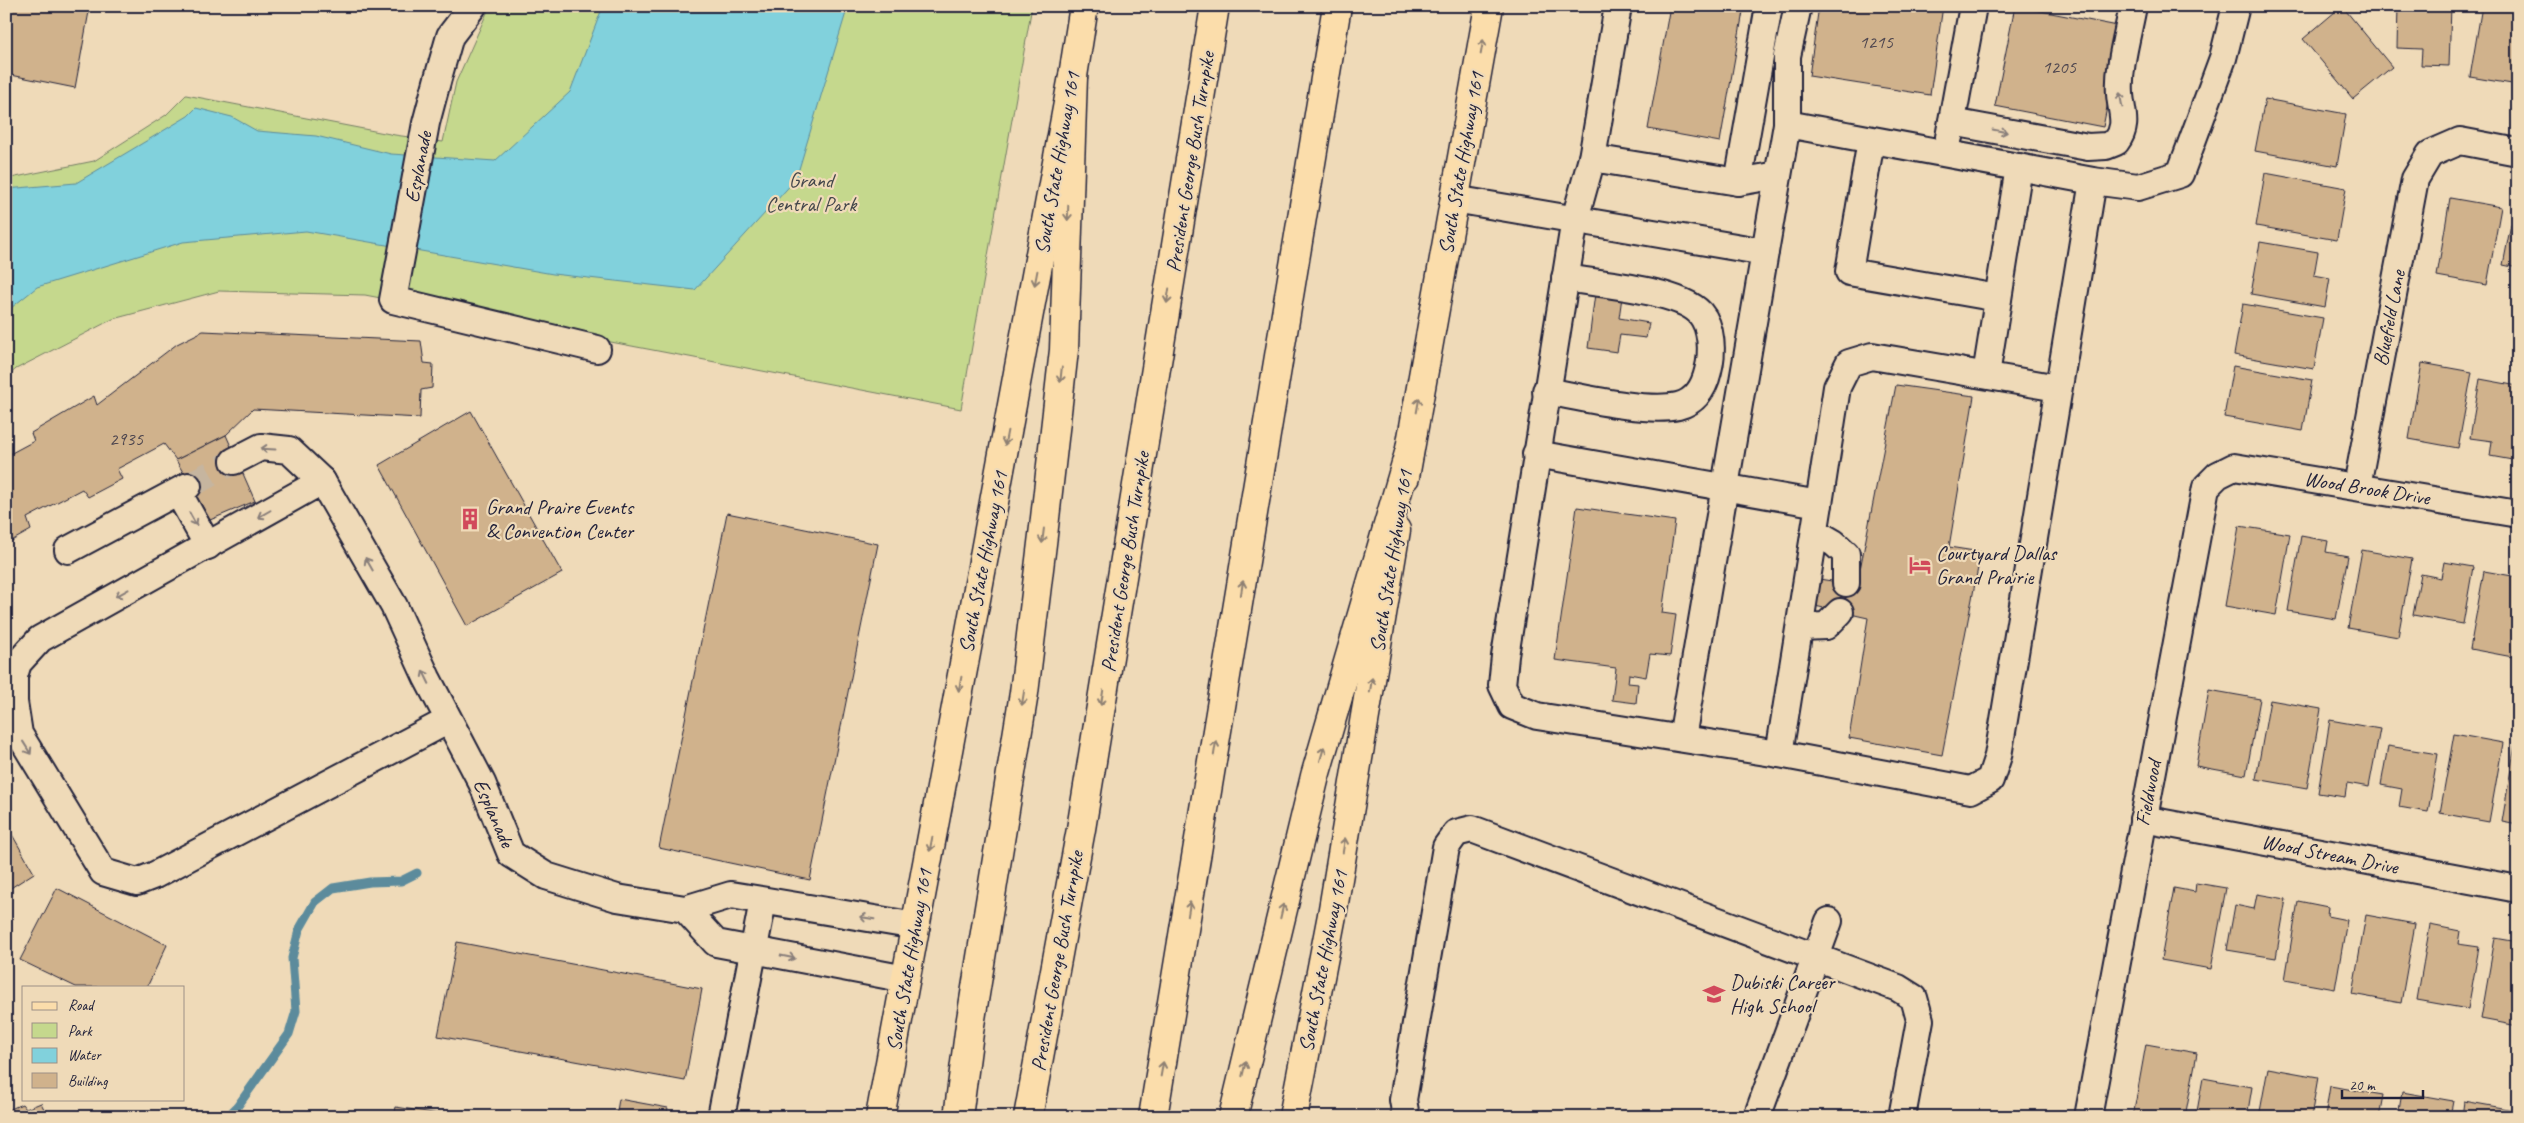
<svg xmlns="http://www.w3.org/2000/svg" width="2524" height="1123" font-family="Caveat,sans-serif">
  <style>
    .green { fill: #c5d88d; stroke: #747d64 }
    .water { fill: #81d1dc; stroke: #5b8b9c }
    .lines { fill: none; stroke-linecap: round; stroke-linejoin: round }
    .stream { stroke: #5b8b9c; stroke-width: 9 }
    .building { fill: #d0b28c; stroke: #22223b }
    .minor-tunnel { stroke: #c6b59f; stroke-width: 26; stroke-dasharray: 26 13; stroke-linecap: butt }
    .minor-casing { stroke: #22223b; stroke-width: 30 }
    .major-casing { stroke: #22223b; stroke-width: 31 }
    .highway-casing { stroke: #22223b; stroke-width: 31 }
    .minor { stroke: #efdab8; stroke-width: 26 }
    .major { stroke: #fbddab; stroke-width: 28 }
    .highway { stroke: #fbddab; stroke-width: 28 }
    .oneway { stroke: #8e8073 }
    .oneway2 { stroke: #887e7a }
    .labels { text-anchor: middle; stroke-width: 4.5; stroke-linejoin: round; paint-order: stroke }
    .number-label { font-size: 19px; fill: #4e464f }
    .street-label { font-size: 21px; fill: #22223b; stroke: #efdab8 }
    .park-label { font-size: 21px; fill: #43464b; stroke: #efdab8 }
    .poi-label { font-size: 21px; fill: #22223b; stroke: #efdab8; text-anchor: start }
  </style>
  <rect width="100%" height="100%" fill="#efdab8"/>
  <filter id="ink" filterUnits="userSpaceOnUse"><feTurbulence type="fractalNoise" baseFrequency=".02" numOctaves="2"/><feDisplacementMap in="SourceGraphic" scale="10" xChannelSelector="R" yChannelSelector="G"/><feConvolveMatrix kernelMatrix="1 2 1 2 8 2 1 2 1" color-interpolation-filters="sRGB"/></filter>
  <g filter="url(#ink)">
    <!-- green -->
    <path class="green" d="M490,6H1032L961,409L365,295L219,291L113,319L16,369L6,378V179L94,161L166,115L186,95L395,135L443,142L456,82Z"/>
    <!-- water -->
    <path class="water" d="M603,6H848L796,179L695,290L553,274L306,231L183,242L37,287L6,312V189L76,183L188,116L196,108L232,117L257,131L316,136L391,154L495,161L570,92Z"/>
    <g class="lines">
      <!-- stream -->
      <path class="stream" d="M227,1117L237,1107L289,1034L296,1011L292,958L299,930L315,902L333,888L370,882L401,881L417,873"/>
    </g>
    <!-- building -->
    <g class="building">
      <path d="M6,6H90L75,88L6,74Z"/>
      <path d="M1670,6H1744L1720,142L1648,129Z"/>
      <path d="M1819,6H1943L1930,95L1809,76Z"/>
      <path d="M2015,6L2123,27L2103,127L1995,106Z"/>
      <path d="M2342,6L2392,67L2353,99L2303,39Z"/>
      <path d="M2398,6H2451L2449,66L2421,65L2422,49L2397,48Z"/>
      <path d="M2482,6H2518V85L2470,77Z"/>
      <path d="M2265,99L2346,114L2337,166L2255,151Z"/>
      <path d="M2265,173L2346,188L2337,240L2256,226Z"/>
      <path d="M2450,198L2501,207L2487,285L2437,276Z"/>
      <path d="M2511,224L2518,225V268L2503,265Z"/>
      <path d="M2260,242L2318,252L2314,275L2330,278L2325,307L2251,294Z"/>
      <path d="M1596,286L1623,290L1619,318L1649,323L1646,338L1620,335L1617,352L1588,348Z"/>
      <path d="M2243,304L2323,318L2314,369L2234,355Z"/>
      <path d="M203,331L421,341L424,363L433,364L432,388L421,390L420,418L253,409L226,435L176,460L164,444L117,469L122,479L88,497L82,489L27,518L31,530L6,544V456L34,441L31,433L94,396L97,405L177,344Z"/>
      <path d="M2422,363L2472,372L2458,448L2409,439Z"/>
      <path d="M2233,366L2312,380L2303,431L2224,417Z"/>
      <path d="M2480,379L2518,386V461L2490,456L2492,441L2470,438Z"/>
      <path d="M1896,385L1974,396L1949,547L1981,552L1942,755L1849,738L1868,618L1815,606L1819,579L1857,585Z"/>
      <path d="M471,411L562,573L467,626L379,465Z"/>
      <path d="M226,435L255,501L210,520L176,460Z"/>
      <path d="M1577,507L1675,521L1662,613L1676,615L1670,656L1650,654L1646,677L1629,674L1628,683L1638,684L1636,703L1612,700L1616,668L1555,660Z"/>
      <path d="M727,513L878,544L810,880L659,848Z"/>
      <path d="M2239,526L2290,534L2276,615L2225,606Z"/>
      <path d="M2301,536L2328,541L2326,552L2348,556L2336,619L2288,611Z"/>
      <path d="M2362,550L2412,559L2398,637L2348,628Z"/>
      <path d="M2444,562L2473,567L2463,624L2413,615L2421,574L2441,578Z"/>
      <path d="M2484,571L2518,577V658L2470,649Z"/>
      <path d="M2209,690L2260,699L2246,775L2196,766Z"/>
      <path d="M2270,700L2321,709L2307,788L2256,779Z"/>
      <path d="M2330,720L2380,729L2369,787L2347,783L2345,797L2318,793Z"/>
      <path d="M2454,734L2503,743L2489,822L2440,813Z"/>
      <path d="M2515,745L2518,746V825L2502,822Z"/>
      <path d="M2388,746L2438,754L2428,812L2399,807L2402,789L2381,785Z"/>
      <path d="M6,824L34,873L6,891Z"/>
      <path d="M2196,883L2226,888L2211,969L2161,960L2174,888L2195,892Z"/>
      <path d="M57,888L167,945L147,987H76L20,960Z"/>
      <path d="M2257,894L2286,899L2276,958L2227,950L2235,905L2254,909Z"/>
      <path d="M2298,901L2328,907L2327,916L2347,920L2335,989L2285,980Z"/>
      <path d="M2366,915L2415,924L2401,1003L2352,994Z"/>
      <path d="M2430,925L2460,931L2458,944L2479,947L2468,1009L2417,1000Z"/>
      <path d="M2495,938L2518,942V1026L2481,1019Z"/>
      <path d="M457,942L702,989L685,1081L438,1036Z"/>
      <path d="M2146,1044L2197,1053L2185,1117H2133Z"/>
      <path d="M2268,1068L2318,1077L2311,1117H2259Z"/>
      <path d="M2203,1078L2252,1087L2247,1117H2196Z"/>
      <path d="M2330,1086L2383,1095L2379,1117H2325Z"/>
      <path d="M2402,1092L2453,1101L2450,1117H2398Z"/>
      <path d="M619,1099L668,1108L666,1117H616Z"/>
      <path d="M2464,1101L2514,1110L2512,1117H2462Z"/>
      <path d="M41,1103L48,1117H6V1111L22,1104L26,1109Z"/>
      <path d="M396,1107L457,1117H394Z"/>
    </g>
    <g class="lines">
      <!-- minor-tunnel -->
      <path class="minor-tunnel" d="M188,486L234,461"/>
      <!-- minor casing -->
      <g class="minor-casing">
        <g id="minor">
          <path d="M473,6L450,36L438,78L426,123L393,300L597,349"/>
          <path d="M1618,6L1592,158L1575,219L1505,656L1502,685L1512,706L1537,716L1779,754L1971,790L1990,780L1998,756L2093,181"/>
          <path d="M1952,122L2088,147L2106,146L2116,142C2129,125 2121,112 2120,94C2118,66 2128,34 2133,6"/>
          <path d="M1787,124L2093,181L2138,187L2180,174L2223,58L2236,6"/>
          <path d="M1949,137L1973,6"/>
          <path d="M1871,140L1849,272L1998,298"/>
          <path d="M1592,158L1738,182L1778,175"/>
          <path d="M1738,182L1769,6"/>
          <path d="M1454,199L1765,252L1787,124V56L1798,6"/>
          <path d="M1986,375L2019,167"/>
          <path d="M1546,391C1580,397 1645,413 1678,406C1695,402 1704,388 1708,371C1713,352 1712,327 1700,313C1679,290 1596,283 1565,278"/>
          <path d="M1536,454L1819,504L1837,387L1849,363L1872,356L2058,388"/>
          <path d="M234,461L261,447L289,450L322,481"/>
          <path d="M2357,486L2415,179L2430,154L2460,141L2518,152"/>
          <path d="M178,492L208,546"/>
          <path d="M1815,532L1834,543L1846,554V583"/>
          <path d="M68,550L188,486"/>
          <path d="M1800,627L1826,626L1840,612"/>
          <path d="M449,720L155,875L137,882L103,872L19,734L14,702V676L18,663L40,639L322,481L394,606L427,678L482,783L511,854L546,876L617,898L685,909L731,895L916,926"/>
          <path d="M1682,738L1765,252"/>
          <path d="M1779,754L1819,504"/>
          <path d="M2143,819L2518,889"/>
          <path d="M685,909L716,943L906,979"/>
          <path d="M721,1117L763,901"/>
          <path d="M1406,1117L1403,1100L1446,847L1456,833L1472,829L1898,988L1914,998L1920,1020L1902,1117"/>
          <path d="M1757,1117L1829,921"/>
          <path d="M2088,1117L2206,487L2218,475L2234,467L2518,514"/>
        </g>
      </g>
      <!-- major casing -->
      <g class="major-casing">
        <g id="major">
          <path d="M1405,477L1489,6"/>
          <path d="M880,1117L1073,76L1084,6"/>
          <path d="M1293,1117L1332,915L1396,530"/>
        </g>
      </g>
      <!-- highway casing -->
      <g class="highway-casing">
        <g id="highway">
          <path d="M958,1117L970,1025L1024,693L1044,527L1064,350L1073,76"/>
          <path d="M1028,1117L1081,829L1215,6"/>
          <path d="M1153,1117L1337,6"/>
          <path d="M1233,1117L1315,776L1409,453"/>
        </g>
      </g>
      <!-- minor -->
      <use href="#minor" class="minor"/>
      <!-- major -->
      <use href="#major" class="major"/>
      <!-- highway -->
      <use href="#highway" class="highway"/>
    </g>
    <!-- one-way arrows -->
    <defs><path id="oneway-shaft" d="M-6 0H5M1.5-3L5.5 0L1.5 3" fill="none" stroke-width="1.6" stroke-linecap="round" stroke-linejoin="round" transform="scale(1.25)"/></defs>
    <g class="oneway">
      <use href="#oneway-shaft" transform="translate(1482 47) rotate(-80)"/>
      <use href="#oneway-shaft" transform="translate(1068 213) rotate(92)"/>
      <use href="#oneway-shaft" transform="translate(1036 278) rotate(101)"/>
      <use href="#oneway-shaft" transform="translate(1168 296) rotate(99)"/>
      <use href="#oneway-shaft" transform="translate(1061 375) rotate(96)"/>
      <use href="#oneway-shaft" transform="translate(1418 405) rotate(-80)"/>
      <use href="#oneway-shaft" transform="translate(1006 438) rotate(101)"/>
      <use href="#oneway-shaft" transform="translate(1043 536) rotate(97)"/>
      <use href="#oneway-shaft" transform="translate(1242 588) rotate(-81)"/>
      <use href="#oneway-shaft" transform="translate(960 684) rotate(101)"/>
      <use href="#oneway-shaft" transform="translate(1371 685) rotate(-81)"/>
      <use href="#oneway-shaft" transform="translate(1023 698) rotate(99)"/>
      <use href="#oneway-shaft" transform="translate(1102 698) rotate(99)"/>
      <use href="#oneway-shaft" transform="translate(1215 748) rotate(-81)"/>
      <use href="#oneway-shaft" transform="translate(1322 754) rotate(-74)"/>
      <use href="#oneway-shaft" transform="translate(931 844) rotate(101)"/>
      <use href="#oneway-shaft" transform="translate(1344 845) rotate(-81)"/>
      <use href="#oneway-shaft" transform="translate(1189 909) rotate(-81)"/>
      <use href="#oneway-shaft" transform="translate(1282 911) rotate(-77)"/>
      <use href="#oneway-shaft" transform="translate(1162 1069) rotate(-80)"/>
      <use href="#oneway-shaft" transform="translate(1244 1069) rotate(-77)"/>
    </g>
    <g class="oneway2">
      <use href="#oneway-shaft" transform="translate(2121 100) rotate(-100)"/>
      <use href="#oneway-shaft" transform="translate(2000 131) rotate(11)"/>
      <use href="#oneway-shaft" transform="translate(268 449) rotate(-177)"/>
      <use href="#oneway-shaft" transform="translate(264 514) rotate(150)"/>
      <use href="#oneway-shaft" transform="translate(193 519) rotate(61)"/>
      <use href="#oneway-shaft" transform="translate(369 564) rotate(-120)"/>
      <use href="#oneway-shaft" transform="translate(122 593) rotate(151)"/>
      <use href="#oneway-shaft" transform="translate(426 677) rotate(-116)"/>
      <use href="#oneway-shaft" transform="translate(27 748) rotate(58)"/>
      <use href="#oneway-shaft" transform="translate(867 918) rotate(-171)"/>
      <use href="#oneway-shaft" transform="translate(788 957) rotate(11)"/>
    </g>
  </g>
  <!-- icons -->
  <defs>
    <g id="building-bare" transform="scale(1.725)"><path d="M-4-6H4V6H1V3H-1V6H-4ZM-2.5-4.3h1.7v1.8h-1.7ZM.8-4.3h1.7v1.8H.8ZM-2.5-1h1.7V.8h-1.7ZM.8-1h1.7V.8H.8Z" fill="#d1495b" stroke="#efdab8" stroke-width="2.5" paint-order="stroke"/></g>
    <g id="hotel-bare" transform="scale(1.725)"><path d="M-6-4.5h1.5V1H6V5H4.5V3h-9V5H-6ZM-4 0a1.8 1.8 0 1 1 3.6 0ZM.5 0V-2.5h3Q6-2.5 6 0Z" fill="#d1495b" stroke="#efdab8" stroke-width="2.5" paint-order="stroke"/></g>
    <g id="school-bare" transform="scale(1.725)"><path d="M0-5L7-2L0 1L-7-2ZM-4 1L0 2.5L4 1V4Q0 6-4 4Z" fill="#d1495b" stroke="#efdab8" stroke-width="2.5" paint-order="stroke"/></g>
  </defs>
  <g fill-rule="evenodd">
    <use href="#building-bare" x="470" y="519"/>
    <use href="#hotel-bare" x="1920" y="565"/>
    <use href="#school-bare" x="1714" y="994"/>
  </g>
  <g class="labels">
    <!-- number labels -->
    <g class="number-label">
      <text x="1876" y="48">1215</text>
      <text x="2059" y="73">1205</text>
      <text x="126" y="445">2935</text>
    </g>
    <!-- street labels -->
    <g class="street-label">
      <text transform="translate(1190 162) rotate(-81)" y="7">President George Bush Turnpike</text>
      <text transform="translate(1057 163) rotate(-80)" y="7">South State Highway 161</text>
      <text transform="translate(1461 163) rotate(-80)" y="7">South State Highway 161</text>
      <text transform="translate(418 167) rotate(-79)" y="7">Esplanade</text>
      <text transform="translate(2389 318) rotate(-79)" y="7">Bluefield Lane</text>
      <text transform="translate(2367 488) rotate(9)" y="7">Wood Brook Drive</text>
      <text transform="translate(1391 561) rotate(-81)" y="7">South State Highway 161</text>
      <text transform="translate(983 562) rotate(-79)" y="7">South State Highway 161</text>
      <text transform="translate(1125 562) rotate(-81)" y="7">President George Bush Turnpike</text>
      <text transform="translate(2148 793) rotate(-79)" y="7">Fieldwood</text>
      <text transform="translate(494 813) rotate(66)" y="7">Esplanade</text>
      <text transform="translate(2330 854) rotate(11)" y="7">Wood Stream Drive</text>
      <text transform="translate(909 960) rotate(-80)" y="7">South State Highway 161</text>
      <text transform="translate(1057 961) rotate(-80)" y="7">President George Bush Turnpike</text>
      <text transform="translate(1323 961) rotate(-79)" y="7">South State Highway 161</text>
    </g>
    <!-- park labels -->
    <g class="park-label">
      <text x="811" y="187">Grand<tspan x="811" dy="24">Central Park</tspan></text>
    </g>
    <!-- poi labels -->
    <g class="poi-label">
      <text x="486" y="514">Grand Praire Events<tspan x="486" dy="24">&amp; Convention Center</tspan></text>
      <text x="1936" y="560">Courtyard Dallas<tspan x="1936" dy="24">Grand Prairie</tspan></text>
      <text x="1730" y="989">Dubiski Career<tspan x="1730" dy="24">High School</tspan></text>
    </g>
  </g>
  <!-- margin -->
  <rect width="2524" height="1123" fill="none" stroke="#efdab8" stroke-width="25"/>
  <rect x="12" y="12" width="2499" height="1098" fill="none" stroke="#22223b" stroke-width="2" filter="url(#ink)"/>
  <!-- legend -->
  <rect x="22" y="986" width="162" height="115" fill="#efdab8" stroke="#9d9086"/>
  <rect x="32" y="1002" width="25" height="8" fill="#fbddab" stroke="#9d9086"/>
  <text x="68" y="1010" font-size="15" fill="#22223b">Road</text>
  <rect x="32" y="1023" width="25" height="15" fill="#c5d88d" stroke="#9d9086"/>
  <text x="68" y="1036" font-size="15" fill="#22223b">Park</text>
  <rect x="32" y="1048" width="25" height="15" fill="#81d1dc" stroke="#9d9086"/>
  <text x="68" y="1060" font-size="15" fill="#22223b">Water</text>
  <rect x="32" y="1073" width="25" height="15" fill="#d0b28c" stroke="#9d9086"/>
  <text x="68" y="1086" font-size="15" fill="#22223b">Building</text>
  <!-- scale -->
  <path d="M2342 1090v8h81v-8" fill="none" stroke="#22223b" stroke-width="2.5"/>
  <text x="2349" y="1090" font-size="15" fill="#22223b" stroke="#efdab8" stroke-width="4" paint-order="stroke">20 m</text>
</svg>
